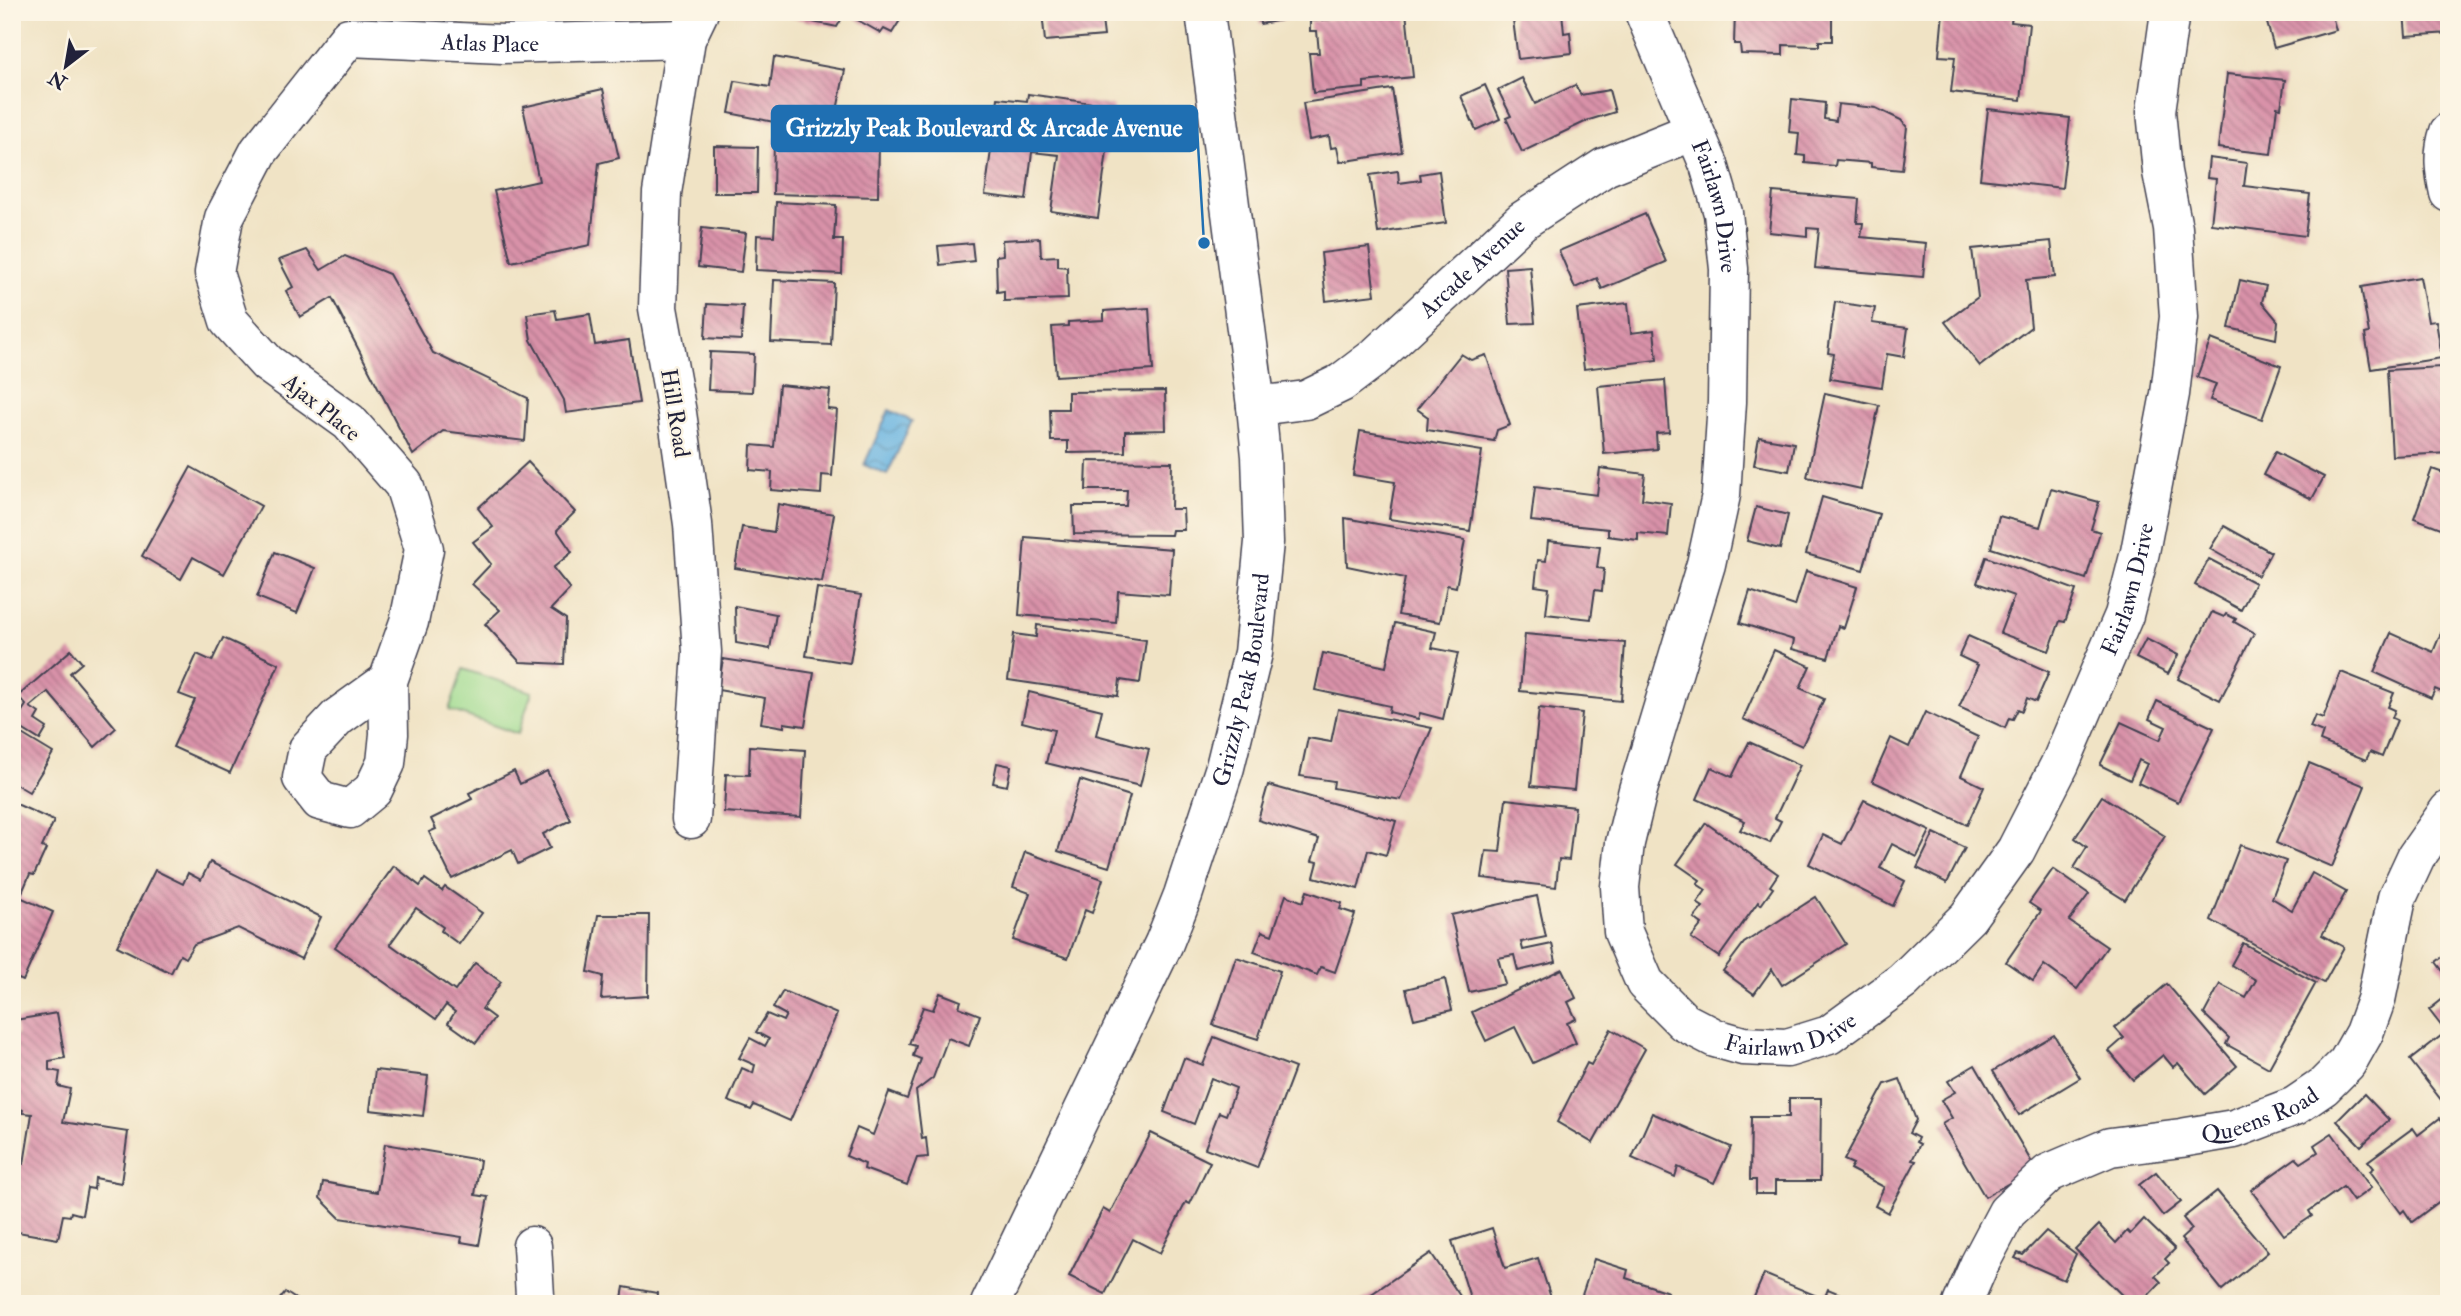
<svg xmlns="http://www.w3.org/2000/svg" width="2461" height="1316" font-family="'IM FELL Double Pica',serif">
  <style>
    .park { fill: #9eda8e; stroke: #607e64; stroke-width: 2 }
    .water { fill: url(#water-waves); stroke: #456b8e; stroke-width: 2 }
    .building { fill: url(#building-back-hatch) }
    .lines { fill: none; stroke-linecap: round; stroke-linejoin: round }
    .minor-casing { stroke: #413f50; stroke-width: 41 }
    .tertiary-casing { stroke: #413f50; stroke-width: 41 }
    .minor { stroke: #fff; stroke-width: 38 }
    .tertiary { stroke: #fff; stroke-width: 38 }
    .labels { text-anchor: middle; stroke-width: 5; stroke-linejoin: round; paint-order: stroke }
    .street-label { font-size: 23px; fill: #22223b; stroke: #fcf5e5 }
    .leader { fill: none; stroke: #1f6fb2; stroke-width: 2.5 }
    .callout-dot { fill: #1f6fb2; stroke: #fcf5e5; stroke-width: 2.5 }
    .callout { fill: #1f6fb2; stroke: #1f6fb2; stroke-width: 2.5 }
    .callout-label { font-size: 24px; text-anchor: middle; font-weight: bold; fill: #fff }
  </style>
  <defs>
    <pattern id="water-waves" width="16" height="10" patternUnits="userSpaceOnUse" patternTransform="scale(1.75)"><rect width="16" height="10" fill="#68b4e1"/><path d="M0 5q4-4 8 0t8 0" fill="none" stroke="#5592b8"/></pattern>
    <pattern id="building-back-hatch" width="6" height="6" patternUnits="userSpaceOnUse" patternTransform="scale(1.75)"><rect width="6" height="6" fill="#d992a9"/><path d="M-1 5l2 2M0 0l6 6M5-1l2 2" fill="none" stroke="#b0778b"/></pattern>
  </defs>
  <rect width="100%" height="100%" fill="#fcf5e5"/>
  <filter id="ink" filterUnits="userSpaceOnUse"><feTurbulence type="fractalNoise" baseFrequency=".0143" numOctaves="2"/><feDisplacementMap in="SourceGraphic" scale="14" xChannelSelector="R" yChannelSelector="G"/><feConvolveMatrix kernelMatrix="1 2 1 2 8 2 1 2 1" color-interpolation-filters="sRGB"/></filter>
  <filter id="wash" filterUnits="userSpaceOnUse"><feTurbulence type="fractalNoise" baseFrequency=".00686" numOctaves="4" result="noise"/><feDisplacementMap in="SourceGraphic" scale="28" xChannelSelector="R" yChannelSelector="G"/><feGaussianBlur stdDeviation="1.57" result="paint"/><feColorMatrix in="noise" values="0 0 0 0 0 0 0 0 0 0 0 0 0 0 0 0 0 1.4 0 .05"/><feComposite in="paint" operator="in"/></filter>
  <g filter="url(#wash)">
    <rect width="100%" height="100%" fill="#f0e3c5"/>
    <!-- park -->
    <path class="park" d="M463,669L532,692L518,734L449,710Z"/>
    <!-- water -->
    <path class="water" d="M889,410L912,421L887,475L864,465Z"/>
    <g id="blocks">
      <!-- building -->
      <g class="building">
        <path d="M763,12H900L904,14L892,33L884,29L881,33L845,13L837,27Z"/>
        <path d="M1042,12H1101L1104,36L1045,41Z"/>
        <path d="M1258,12H1303L1304,16L1260,24Z"/>
        <path d="M1406,12L1413,77L1364,82V88L1313,93L1309,53H1319L1317,31H1310V21Z"/>
        <path d="M1512,12H1562L1564,33L1570,32L1572,53L1518,59Z"/>
        <path d="M1735,12H1832V41H1819V46L1783,45V55L1741,54L1740,44H1734Z"/>
        <path d="M1943,12H2013L2011,22L2029,24L2021,100L1951,92L1955,57L1939,56Z"/>
        <path d="M2264,12H2331L2336,30L2274,48Z"/>
        <path d="M2404,12H2449V33L2406,36Z"/>
        <path d="M774,57L845,70L834,126L775,115L774,122L729,113L735,81L770,87Z"/>
        <path d="M2227,74L2285,80L2281,108L2277,107L2271,154L2218,148Z"/>
        <path d="M1522,78L1535,104L1575,85L1581,95L1609,90L1615,112L1589,120L1522,152L1506,118L1511,116L1498,90Z"/>
        <path d="M1485,85L1500,119L1476,130L1461,96Z"/>
        <path d="M603,89L619,158L599,163L590,245L511,262L494,191L539,181L523,107Z"/>
        <path d="M1392,89L1402,152L1340,162L1337,147L1331,148L1329,136L1309,140L1303,103Z"/>
        <path d="M1028,94L1113,106L1098,218L1051,211L1059,155L1032,152L1026,200L985,195L998,98L1027,101Z"/>
        <path d="M1792,99L1825,103L1824,119L1836,121L1838,104L1876,108L1901,120L1907,127L1902,170L1871,167V163L1836,160L1835,166L1805,163V156L1797,155L1799,133L1789,132Z"/>
        <path d="M1988,109L2070,118L2062,188L1980,179Z"/>
        <path d="M774,138L879,140L878,197L773,194Z"/>
        <path d="M714,146L758,147L757,193H714Z"/>
        <path d="M2209,158L2247,163L2244,186L2310,194L2305,236L2211,224L2216,179L2207,178Z"/>
        <path d="M1398,171L1399,183L1421,180L1420,174L1439,171L1446,223L1378,233L1370,175Z"/>
        <path d="M1773,192L1859,199L1857,223H1863L1861,237L1926,243L1923,277L1815,268L1819,229L1807,228V236L1769,232Z"/>
        <path d="M776,202L836,205L834,240H843L842,274L756,270L757,235L774,236Z"/>
        <path d="M1645,214L1666,262L1602,289L1597,278L1575,288L1559,251Z"/>
        <path d="M702,228L746,233L741,272L698,267Z"/>
        <path d="M1040,238L1041,257L1058,256V266L1067,267L1068,299L1004,301V291L997,292L996,256L1003,255L1002,240Z"/>
        <path d="M2051,241L2055,277L2026,280L2031,327L1980,366L1945,322L1978,297L1972,249Z"/>
        <path d="M972,243L974,261L940,265L938,246Z"/>
        <path d="M1369,247L1375,295L1326,301L1321,253Z"/>
        <path d="M307,250L321,270L345,256L389,274L433,353L528,398L525,441L443,431L413,455L332,298L300,317L286,291L293,287L279,260Z"/>
        <path d="M1530,266L1535,323L1510,324L1505,268Z"/>
        <path d="M2420,277L2428,322L2436,321L2442,358L2371,369L2365,334L2369,333L2361,287Z"/>
        <path d="M774,280L834,283L831,345L771,342Z"/>
        <path d="M2240,280L2266,286L2262,302L2278,321L2276,339L2229,328Z"/>
        <path d="M1835,302L1875,308L1872,323L1908,328L1904,357L1887,354L1882,387L1830,379L1834,354L1828,353Z"/>
        <path d="M1628,303L1631,333L1654,330L1657,360L1584,369L1577,309Z"/>
        <path d="M707,304L743,306L741,340L705,338Z"/>
        <path d="M1149,308L1153,370L1056,376L1052,327L1068,326V322L1104,320V311Z"/>
        <path d="M555,310L557,319L590,314L595,345L629,340L639,403L566,413L564,400L531,340L527,314Z"/>
        <path d="M2211,339L2281,366L2262,419L2210,400L2216,384L2197,377Z"/>
        <path d="M710,352L754,354L752,392L708,390Z"/>
        <path d="M1461,354L1471,360L1486,355L1510,425L1497,430L1494,441L1427,430L1428,417L1417,409Z"/>
        <path d="M2441,367L2444,408H2449V453L2392,456L2387,370Z"/>
        <path d="M1665,380L1669,432L1656,433L1657,449L1604,454L1598,386Z"/>
        <path d="M779,385L830,390L828,409L837,410L832,476L822,475L821,494L771,490L772,472L750,470L751,445L774,447Z"/>
        <path d="M1165,391L1166,430L1125,431V452L1068,453V441H1051L1050,409H1068V392Z"/>
        <path d="M1825,393L1879,405L1861,489L1807,477Z"/>
        <path d="M1360,431L1482,451L1470,531L1389,519L1395,482L1353,475Z"/>
        <path d="M1759,437L1794,443L1789,471L1754,465Z"/>
        <path d="M2275,452L2324,477L2312,499L2263,475Z"/>
        <path d="M1087,461L1172,462L1171,509H1183L1184,530H1172L1171,535L1074,534L1073,506H1126L1127,490H1086Z"/>
        <path d="M528,462L575,512L557,530L572,552L553,568L570,589L551,609L566,619L564,664L520,662L485,624L500,610L472,584L491,564L473,542L493,527L478,508Z"/>
        <path d="M191,467L261,506L224,574L193,557L181,579L142,556Z"/>
        <path d="M1600,468L1645,474L1642,499L1671,503L1668,536L1638,533V540L1608,536V529L1531,521L1535,487L1597,495Z"/>
        <path d="M2432,469L2449,475V531L2414,518Z"/>
        <path d="M2051,489L2099,502L2091,529L2100,532L2086,579L1991,548L1999,516L2040,527Z"/>
        <path d="M1822,497L1879,514L1863,570L1806,554Z"/>
        <path d="M778,504L834,514L822,582L735,568L742,527L774,532Z"/>
        <path d="M1756,507L1788,515L1780,549L1747,541Z"/>
        <path d="M1345,518L1465,540L1456,587L1447,585L1440,622L1398,615L1405,578L1347,566Z"/>
        <path d="M2224,526L2271,552L2258,576L2210,549Z"/>
        <path d="M1025,537L1172,549L1169,595L1118,591L1116,623L1019,615Z"/>
        <path d="M1548,541L1600,547L1597,568L1604,569L1602,591L1595,590L1591,619L1546,614L1549,588L1535,586L1538,560L1546,561Z"/>
        <path d="M275,552L315,568L297,613L257,597Z"/>
        <path d="M1986,557L2076,590L2065,622L2060,621L2049,651L2000,633L2014,596L1977,583Z"/>
        <path d="M2209,559L2255,583L2241,610L2195,585Z"/>
        <path d="M1806,571L1857,587L1844,628L1838,626L1828,658L1792,649L1794,640L1740,623L1750,591L1795,606Z"/>
        <path d="M817,588L861,595L850,663L806,656Z"/>
        <path d="M735,606L776,614L770,649L736,643Z"/>
        <path d="M2212,612L2224,617L2226,614L2236,619L2234,622L2254,633L2220,700L2178,679Z"/>
        <path d="M1395,623L1436,632L1432,648L1458,653L1443,719L1420,713L1418,719L1389,712L1390,706L1315,690L1323,653L1386,667Z"/>
        <path d="M1037,625L1146,640L1140,683L1120,680L1118,696L1008,680L1014,634L1036,637Z"/>
        <path d="M2443,628L2449,631V695L2435,689L2431,698L2374,672L2391,633L2433,652Z"/>
        <path d="M1525,634L1625,643L1621,701L1520,691Z"/>
        <path d="M1968,636L2049,672L2036,702L2027,698L2022,711L2018,709L2013,719L2009,718L2005,728L1959,707L1978,665L1959,656Z"/>
        <path d="M223,638L279,664L230,773L173,747L195,700L179,694L197,654L212,661Z"/>
        <path d="M2146,639L2178,655L2168,674L2136,658Z"/>
        <path d="M71,650L82,663L70,673L116,728L95,747L48,692L30,707L39,713L35,720L47,728L40,740L14,724L26,705L18,696Z"/>
        <path d="M1774,650L1810,666L1800,688L1824,699L1802,746L1743,719Z"/>
        <path d="M723,659L814,673L805,726L784,723V727L761,723L765,698L718,690Z"/>
        <path d="M2341,672L2394,693L2388,707L2395,710L2392,718L2397,720L2382,757L2370,752L2366,760L2320,741L2323,732L2310,727L2315,715L2323,718Z"/>
        <path d="M1029,692L1102,710L1096,735L1149,749L1140,786L1046,763L1054,730L1022,722Z"/>
        <path d="M2157,701L2214,728L2178,802L2138,783L2147,764L2139,760L2130,780L2100,765L2121,722L2160,740L2166,727L2149,719Z"/>
        <path d="M1539,708L1582,713L1574,790L1531,786Z"/>
        <path d="M1338,709L1432,728L1401,800L1333,788L1334,781L1300,776L1308,738L1331,742Z"/>
        <path d="M1925,712L1978,737L1961,776L1984,787L1967,825L1872,781L1891,738L1909,747Z"/>
        <path d="M20,733L53,753L29,792L12,782V745Z"/>
        <path d="M1749,742L1800,765L1775,818L1781,821L1770,843L1740,830L1745,821L1697,799L1711,767L1732,777Z"/>
        <path d="M750,746L805,750L801,817L724,812L726,774L749,775Z"/>
        <path d="M997,763L1011,766L1007,786L993,783Z"/>
        <path d="M2309,763L2365,786L2332,867L2276,843Z"/>
        <path d="M514,771L520,784L547,771L571,820L543,834L550,848L518,864L512,850L452,879L429,832L436,829L431,819L472,799L469,793Z"/>
        <path d="M1080,780L1130,796L1109,867L1058,851Z"/>
        <path d="M1268,785L1396,821L1386,855L1368,850L1358,889L1314,877L1318,862L1312,861L1319,839L1258,820Z"/>
        <path d="M2102,796L2165,836L2125,900L2074,868L2087,847L2075,838Z"/>
        <path d="M1506,799L1575,807L1569,860L1559,859L1556,887L1482,878L1486,851L1500,852Z"/>
        <path d="M1864,800L1930,831L1917,857L1892,844L1880,868L1905,881L1893,906L1809,864L1823,835L1842,844Z"/>
        <path d="M12,802L54,821L42,847L46,849L34,875L30,874L20,897L53,912L23,981L12,976Z"/>
        <path d="M1706,823L1778,874L1770,886L1773,888L1761,905L1758,902L1719,957L1691,938L1702,924L1694,918L1703,907L1697,903L1706,890L1697,884L1700,880L1677,864Z"/>
        <path d="M1934,833L1965,848L1947,883L1917,868Z"/>
        <path d="M2240,845L2286,861L2272,898L2292,910L2312,873L2346,892L2322,935L2344,947L2324,983L2211,920Z"/>
        <path d="M1025,852L1103,879L1092,913L1085,910L1068,958L1013,940L1030,893L1013,887Z"/>
        <path d="M210,862L321,917L301,959L238,928L194,944L185,958L180,955L171,973L117,946L155,870L183,884L188,873L201,880Z"/>
        <path d="M394,866L420,886L425,879L442,891L445,887L482,913L459,944L441,931L443,927L416,908L390,944L455,991L475,963L501,982L482,1009L494,1018L476,1043L448,1023L455,1012L446,1005L436,1019L335,947Z"/>
        <path d="M2053,869L2089,894L2069,921L2107,947L2077,989L2044,965L2033,981L2006,962L2041,911L2029,903Z"/>
        <path d="M1307,891L1342,903L1340,909L1355,914L1335,972L1321,967L1317,975L1254,952L1262,931L1272,935L1286,895L1303,902Z"/>
        <path d="M1537,896L1546,937L1521,942L1523,950L1552,944L1556,962L1518,971L1514,955L1498,958L1505,984L1469,992L1451,915Z"/>
        <path d="M1816,897L1846,944L1782,985L1772,969L1754,994L1723,971L1744,943Z"/>
        <path d="M598,915H649L648,996L601,999L603,976L588,972Z"/>
        <path d="M2243,943L2316,983L2269,1068L2226,1044L2229,1038L2204,1014L2220,984L2246,998L2256,980L2231,965Z"/>
        <path d="M2449,952V979L2436,962Z"/>
        <path d="M1236,957L1280,971L1258,1039L1213,1025Z"/>
        <path d="M1562,969L1576,998L1568,1002L1576,1019L1567,1023L1576,1043L1533,1063L1515,1027L1486,1041L1472,1012Z"/>
        <path d="M1445,979L1452,1010L1414,1019L1406,989Z"/>
        <path d="M2167,984L2237,1066L2205,1094L2178,1063L2173,1067L2163,1055L2133,1080L2109,1051L2124,1038L2115,1028Z"/>
        <path d="M783,991L837,1014L790,1121L754,1105L751,1110L728,1101L742,1068L753,1073L755,1065L739,1058L750,1038L765,1046L769,1039L756,1032L767,1014L783,1021L786,1015L773,1008Z"/>
        <path d="M940,993L961,1001L959,1007L980,1015L969,1046L948,1038L933,1078L916,1091L922,1139L926,1138L928,1157L917,1158L907,1185L864,1169L865,1164L846,1156L857,1128L873,1135L889,1092L907,1099L921,1059L913,1056L916,1046L909,1044L923,1007L933,1010Z"/>
        <path d="M2449,994V1110L2410,1060L2446,1032L2429,1010Z"/>
        <path d="M57,1013L65,1058L49,1061V1070L60,1072L58,1086L70,1089L63,1122L128,1132L121,1183L95,1178L94,1189L87,1188L82,1215L71,1212L70,1216L63,1215L58,1239L12,1231V1161L24,1164L32,1114L22,1113L23,1110L17,1107V1103L13,1102L12,1036L17,1035L15,1020Z"/>
        <path d="M1611,1029L1645,1049L1593,1143L1557,1122L1587,1063L1591,1065Z"/>
        <path d="M2054,1035L2080,1078L2019,1115L1993,1071Z"/>
        <path d="M1214,1037L1295,1068L1257,1168L1205,1148L1219,1112L1226,1115L1236,1088L1211,1078L1194,1124L1164,1112L1184,1058L1203,1065Z"/>
        <path d="M1975,1065L2035,1168L1985,1197L1942,1124L1952,1118L1941,1100L1955,1092L1948,1081Z"/>
        <path d="M375,1070L428,1076L423,1116L370,1110Z"/>
        <path d="M1900,1079L1916,1120L1909,1133L1918,1138L1916,1142L1920,1144L1912,1160L1916,1161L1888,1213L1875,1206L1884,1187L1850,1169L1853,1164L1844,1160L1885,1084Z"/>
        <path d="M2364,1094L2389,1120L2361,1146L2337,1121Z"/>
        <path d="M1789,1098H1821L1820,1181H1775V1194H1756V1180H1750L1751,1117H1789Z"/>
        <path d="M1652,1113L1731,1147L1714,1183L1678,1167L1675,1177L1632,1158Z"/>
        <path d="M2440,1118L2449,1130V1177L2442,1182L2449,1190V1194L2412,1222L2404,1210L2401,1213L2370,1171L2374,1168L2368,1161L2413,1128L2418,1135Z"/>
        <path d="M1151,1133L1210,1162L1190,1204L1186,1202L1160,1253L1133,1239L1105,1294L1069,1276L1103,1209L1110,1213Z"/>
        <path d="M2332,1133L2371,1188L2353,1201L2343,1187L2309,1211L2312,1216L2284,1235L2251,1190L2296,1158L2301,1163L2318,1152L2314,1145Z"/>
        <path d="M385,1144L480,1160L475,1195L488,1197L479,1245L461,1242L462,1237L340,1218L320,1198L323,1182L377,1192Z"/>
        <path d="M2156,1172L2181,1202L2163,1216L2139,1185Z"/>
        <path d="M2217,1191L2268,1252L2222,1290L2181,1239L2192,1229L2183,1218Z"/>
        <path d="M2144,1219L2175,1249L2165,1259L2169,1263L2155,1276L2161,1282L2140,1304H2131L2075,1249L2099,1225L2116,1243L2127,1231L2130,1234Z"/>
        <path d="M1492,1228L1505,1268L1538,1258L1553,1304H1472L1452,1241Z"/>
        <path d="M2046,1231L2076,1254L2064,1280L2015,1258L2018,1253L2023,1255Z"/>
        <path d="M1431,1253L1460,1296L1449,1304H1357Z"/>
        <path d="M1594,1259L1628,1270L1626,1278L1668,1292L1664,1304H1579Z"/>
        <path d="M1764,1274L1824,1299L1828,1289L1864,1304H1751Z"/>
        <path d="M624,1287L657,1293L656,1304H621Z"/>
        <path d="M285,1292L303,1304H276Z"/>
      </g>
    </g>
  </g>
  <g filter="url(#ink)">
    <use href="#blocks" fill-opacity="0" stroke="#413f50" stroke-width="2"/>
    <g class="lines">
      <!-- minor casing -->
      <g class="minor-casing">
        <g id="minor">
          <path id="s1" d="M1644,12L1709,165L1723,213L1729,269L1727,402L1721,495L1706,564L1638,790L1625,843L1620,887L1623,932L1645,983L1684,1022L1715,1038L1743,1046L1787,1048L1829,1035L1903,981L1968,917L2016,850L2060,764L2124,615L2140,552L2170,394L2179,317L2173,228L2162,172L2156,111L2170,12"/>
          <path d="M2449,132C2442,153 2444,171 2449,193"/>
          <path id="s2" d="M1256,406L1306,400L1341,383L1374,358L1522,221L1605,167L1694,131"/>
          <path id="s3" d="M388,681L338,717L308,749L302,778L320,801L350,809L373,790L386,763L389,734L388,681L409,622L424,549L404,485L349,422L267,363L229,321L214,273L224,218L259,151L349,37L503,44L686,39"/>
          <path d="M691,819L702,652L693,524L677,413L658,308L662,193L686,39L699,12"/>
          <path d="M532,1246L535,1296L534,1304"/>
          <path id="s4" d="M1962,1304L1979,1265L2007,1212L2049,1173L2110,1147L2181,1138L2234,1129L2295,1106L2323,1087L2347,1063L2364,1033L2376,1000L2397,898L2416,857L2449,810"/>
        </g>
      </g>
      <!-- tertiary casing -->
      <g class="tertiary-casing">
        <g id="tertiary">
          <path id="s5" d="M990,1304L1164,943L1183,895L1225,767L1253,653L1264,542L1261,456L1256,406L1205,12"/>
        </g>
      </g>
      <!-- minor -->
      <use href="#minor" class="minor"/>
      <!-- tertiary -->
      <use href="#tertiary" class="tertiary"/>
    </g>
  </g>
  <g class="labels">
    <!-- street labels -->
    <g class="street-label">
      <text dy="8" stroke="none"><textPath href="#s3" startOffset="1251">Atlas Place</textPath></text>
      <text dy="8" stroke="none"><textPath href="#s1" startOffset="208">Fairlawn Drive</textPath></text>
      <text dy="8" stroke="none"><textPath href="#s2" startOffset="264">Arcade Avenue</textPath></text>
      <text transform="translate(322 407) rotate(39)" y="8">Ajax Place</text>
      <text transform="translate(676 413) rotate(81)" y="8">Hill Road</text>
      <text dy="8" stroke="none"><textPath href="#s1" startOffset="1762">Fairlawn Drive</textPath></text>
      <text dy="8" stroke="none"><textPath href="#s5" startOffset="676">Grizzly Peak Boulevard</textPath></text>
      <text dy="8" stroke="none"><textPath href="#s1" startOffset="1174">Fairlawn Drive</textPath></text>
      <text dy="8" stroke="none"><textPath href="#s4" startOffset="380">Queens Road</textPath></text>
    </g>
  </g>
  <!-- callouts -->
  <path class="leader" d="M1204 243L1197 128"/>
  <circle class="callout-dot" cx="1204" cy="243" r="7"/>
  <rect class="callout" x="772" y="106" width="425" height="45" rx="7"/>
  <g class="callout-label">
    <text x="984" y="136">Grizzly Peak Boulevard &amp; Arcade Avenue</text>
  </g>
  <!-- margin -->
  <rect width="2461" height="1316" fill="none" stroke="#fcf5e5" stroke-width="42"/>
  <!-- north arrow -->
  <g transform="translate(66 66) rotate(211)" stroke="#fcf5e5" stroke-width="5" paint-order="stroke">
  <path d="M0-5L12 26L0 18L-12 26Z" fill="#22223b"/>
  <text y="-10" font-size="19" font-weight="bold" text-anchor="middle" fill="#22223b">N</text>
  </g>
</svg>
